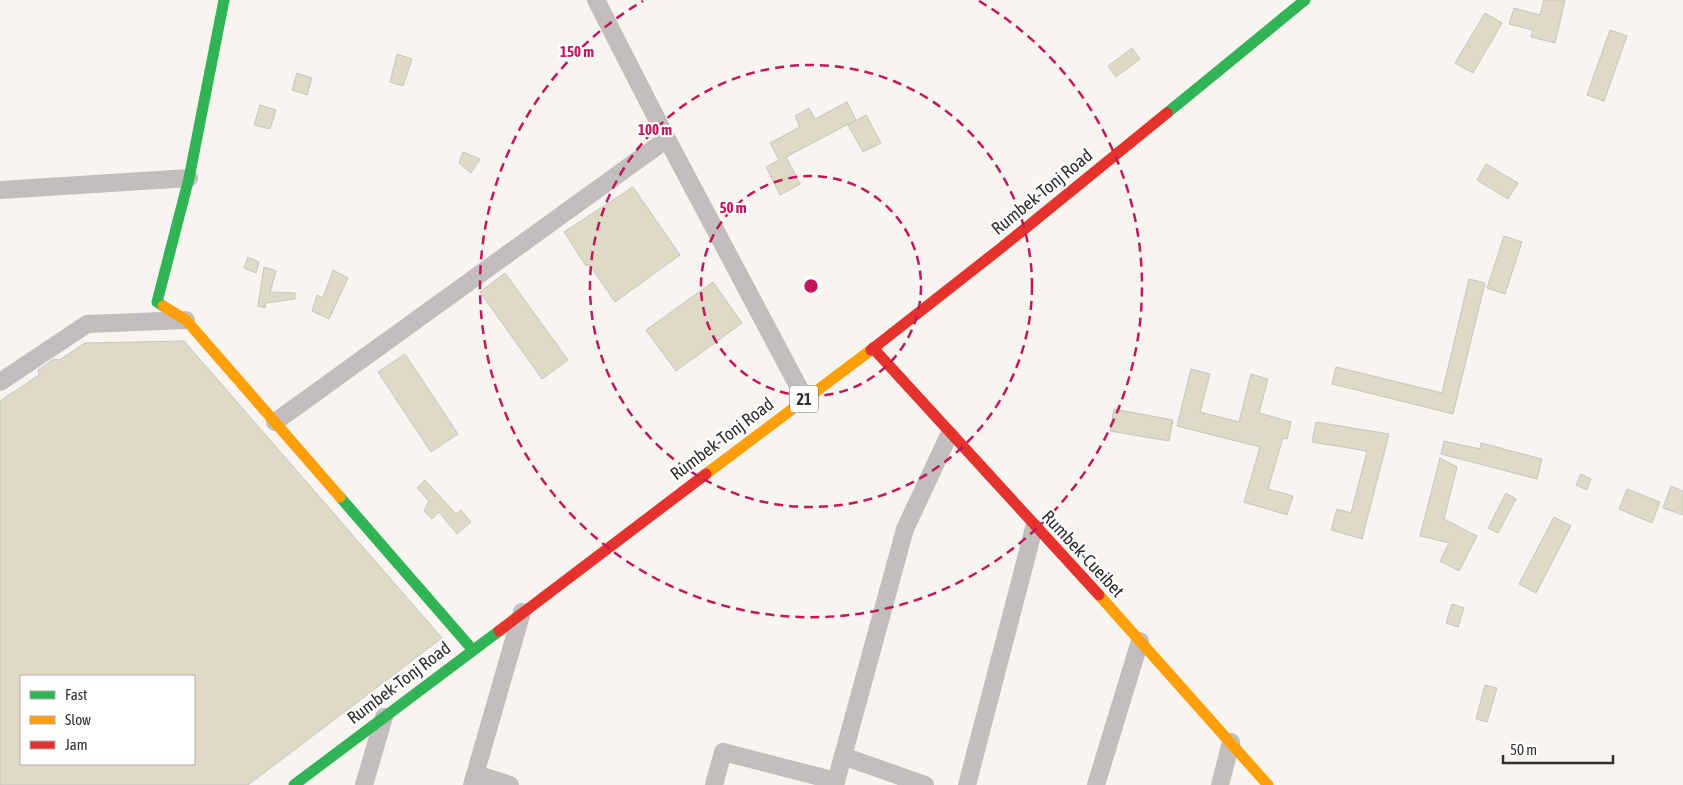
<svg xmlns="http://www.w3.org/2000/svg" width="1683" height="785" font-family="'Asap Condensed',sans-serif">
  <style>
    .building { fill: #dedac6; stroke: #c8c5c2; fill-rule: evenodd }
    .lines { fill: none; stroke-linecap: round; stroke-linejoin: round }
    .street { stroke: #c1bebd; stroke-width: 18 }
    .fast { stroke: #30b455; stroke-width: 11 }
    .slow { stroke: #ff9f0a; stroke-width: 11 }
    .jam { stroke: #e5322d; stroke-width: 11 }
    .ring { fill: none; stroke: #c2185b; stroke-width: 2.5; stroke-dasharray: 9 6 }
    .labels { text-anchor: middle; stroke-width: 4.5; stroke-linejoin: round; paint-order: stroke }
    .shield { fill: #fff; stroke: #706d6b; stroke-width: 1 }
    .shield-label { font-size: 16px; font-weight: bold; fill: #322f2c }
    .street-label { font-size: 18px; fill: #322f2c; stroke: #fff }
    .centre { fill: #c2185b; stroke: #fff; stroke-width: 2.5 }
    .ring-label { font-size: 15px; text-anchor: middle; font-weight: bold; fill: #c2185b; stroke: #fff; stroke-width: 4.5; stroke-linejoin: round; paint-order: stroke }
  </style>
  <rect width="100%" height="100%" fill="#f8f4f0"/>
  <!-- building -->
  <g class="building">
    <path d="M1544,0H1565L1555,43L1531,37L1533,30L1509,24L1514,8L1540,15Z"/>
    <path d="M1485,13L1502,23L1473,73L1455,63Z"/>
    <path d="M1610,30L1627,36L1604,101L1587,95Z"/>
    <path d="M1132,48L1140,59L1116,77L1108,66Z"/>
    <path d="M397,54L412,59L403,86L390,82Z"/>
    <path d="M297,73L312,78L307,95L292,90Z"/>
    <path d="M847,102L856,120L786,157L800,184L780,195L766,167L779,160L770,143L800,127L795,116L809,108L815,119Z"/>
    <path d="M260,105L276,110L270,129L254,125Z"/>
    <path d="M866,115L881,143L863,152L848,125Z"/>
    <path d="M463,152L480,159L471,173L459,163Z"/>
    <path d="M1486,164L1518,183L1508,199L1477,180Z"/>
    <path d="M633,187L680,255L615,302L589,264L586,266L564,232Z"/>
    <path d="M1504,236L1522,242L1505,294L1487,288Z"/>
    <path d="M248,257L259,262L256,273L244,268Z"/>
    <path d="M264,267L276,271L270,292L295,293V299L266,303L265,308L258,306Z"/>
    <path d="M333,270L348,278L329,319L312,311L317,295L323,298Z"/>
    <path d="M505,273L568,360L542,379L480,292Z"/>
    <path d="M1469,279L1485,283L1453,414L1332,384L1336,367L1442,393Z"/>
    <path d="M713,282L742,323L676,371L646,330Z"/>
    <path d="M184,341L442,638L248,785H0V401L39,375L38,370L54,359L59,360L85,343ZM21,676H194V764H21Z"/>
    <path d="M405,354L458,434L431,452L378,372Z"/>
    <path d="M1191,369L1210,374L1200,412L1239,422L1251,374L1268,379L1259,413L1291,422L1287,439L1283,438L1268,489L1293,496L1287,515L1244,502L1260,447L1177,426Z"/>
    <path d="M1114,409L1173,420L1169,441L1110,431Z"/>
    <path d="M1316,422L1389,434L1362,539L1331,530L1337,509L1351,513L1367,451L1312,442Z"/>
    <path d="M1444,441L1480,449L1481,443L1542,459L1537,479L1441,454Z"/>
    <path d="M1440,458L1457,467L1444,519L1477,536L1459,571L1440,561L1449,543L1420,536Z"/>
    <path d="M1581,474L1591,479L1587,490L1576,485Z"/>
    <path d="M425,480L456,514L461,510L471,522L457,534L439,512L432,519L424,511L429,501L417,488Z"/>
    <path d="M1671,486L1683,491V515L1663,508Z"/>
    <path d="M1627,489L1660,502L1652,523L1619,509Z"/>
    <path d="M1506,493L1516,499L1498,533L1488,528Z"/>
    <path d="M1554,517L1571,526L1536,593L1519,584Z"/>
    <path d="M1452,604L1464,608L1458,627L1446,623Z"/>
    <path d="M1485,685L1497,688L1487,722L1476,719Z"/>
  </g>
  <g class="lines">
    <!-- street -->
    <g class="street">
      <path d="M596,0L667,139L805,399"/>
      <path d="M0,190L189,178"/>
      <path d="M0,382L87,324L186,320"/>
      <path d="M275,422L667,139"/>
      <path d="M843,756L925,785"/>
      <path d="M476,774L510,785"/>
      <path d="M364,785L384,717"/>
      <path d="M472,785L522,612"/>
      <path d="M714,785L723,752L836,781"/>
      <path d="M835,785L905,529L949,435"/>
      <path d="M967,785L1034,528"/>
      <path d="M1096,785L1140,641"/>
      <path d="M1220,785L1231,742"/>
    </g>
    <!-- fast -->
    <g class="fast">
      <path d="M1167,113L1305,0"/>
      <path d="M163,306L157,302L189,178L224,0"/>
      <path d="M340,497L472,649"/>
      <path d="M294,785L499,631"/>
    </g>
    <!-- slow -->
    <g class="slow">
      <path d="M163,306L186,320L340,497"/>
      <path d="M706,474L871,350"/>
      <path d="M1099,595L1268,785"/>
    </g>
    <!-- jam -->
    <g class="jam">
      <path d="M873,348L1099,595"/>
      <path d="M871,350L1001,248L1167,113"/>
      <path d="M499,631L706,474"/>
    </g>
  </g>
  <!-- distance rings -->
  <g class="ring">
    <circle cx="811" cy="286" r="110"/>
    <circle cx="811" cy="286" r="221"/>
    <path d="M979 1A331 331 0 1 1 643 1"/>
  </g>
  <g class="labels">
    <!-- shield labels -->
    <rect class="shield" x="790" y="385.5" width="28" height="27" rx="4"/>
    <g class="shield-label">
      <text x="804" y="405">21</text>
    </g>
    <!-- street labels -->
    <g class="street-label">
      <text transform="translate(1042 192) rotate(-39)" y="6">Rumbek-Tonj Road</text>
      <text transform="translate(722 439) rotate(-37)" y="6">Rumbek-Tonj Road</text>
      <text transform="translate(1083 554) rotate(47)" y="6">Rumbek-Cueibet</text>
      <text transform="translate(399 683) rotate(-37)" y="6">Rumbek-Tonj Road</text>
    </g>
  </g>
  <circle cx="811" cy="286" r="8" class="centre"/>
  <g class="ring-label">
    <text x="577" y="57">150 m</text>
    <text x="655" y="135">100 m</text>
    <text x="733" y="213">50 m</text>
  </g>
  <!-- legend -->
  <rect x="20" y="675" width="175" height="90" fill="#ffffff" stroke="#adacab"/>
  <rect x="30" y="691" width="25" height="8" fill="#30b455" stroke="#adacab"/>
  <text x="65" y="700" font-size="15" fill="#322f2c">Fast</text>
  <rect x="30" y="716" width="25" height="8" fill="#ff9f0a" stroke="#adacab"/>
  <text x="65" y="725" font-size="15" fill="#322f2c">Slow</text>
  <rect x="30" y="741" width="25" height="8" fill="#e5322d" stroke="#adacab"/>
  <text x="65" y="750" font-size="15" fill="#322f2c">Jam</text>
  <!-- scale -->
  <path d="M1503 755v8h110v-8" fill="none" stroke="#322f2c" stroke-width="2.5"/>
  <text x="1510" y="755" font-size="15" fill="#322f2c" stroke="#ffffff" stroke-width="4" paint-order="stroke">50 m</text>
</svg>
